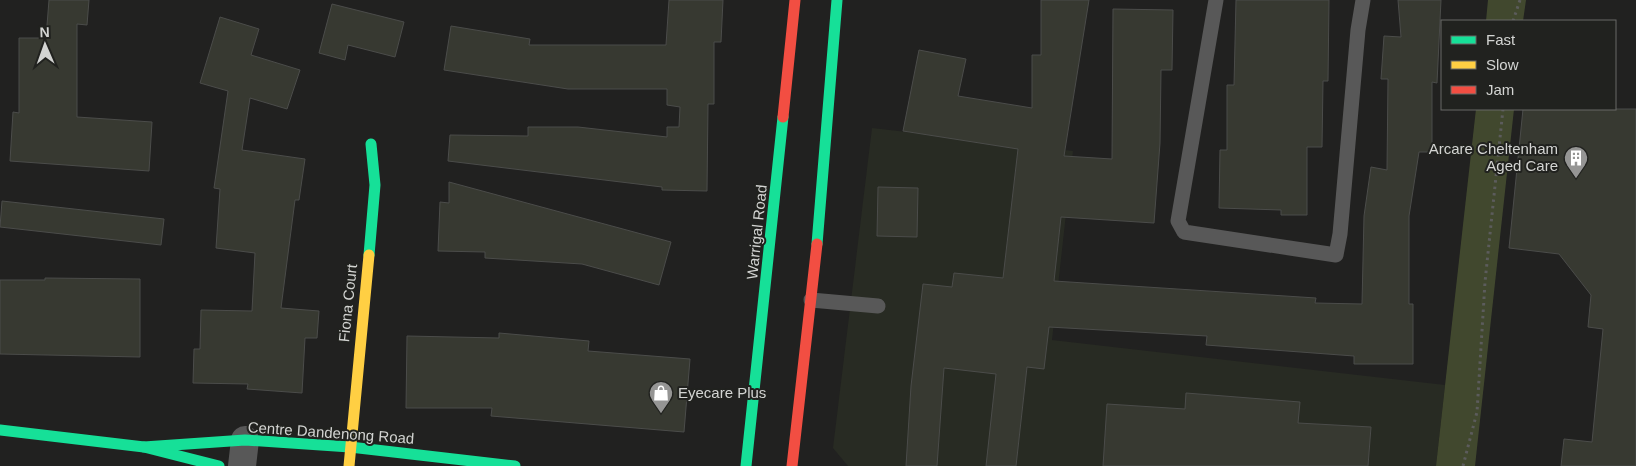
<svg xmlns="http://www.w3.org/2000/svg" width="1636" height="466" font-family="Arial,sans-serif">
  <style>
    .built { fill: #282b23 }
    .green { fill: #41482e }
    .building { fill: #373931; stroke: #4b4c4a }
    .lines { fill: none; stroke-linecap: round; stroke-linejoin: round }
    .path { stroke: #5c5c5c; stroke-width: 3; stroke-dasharray: 2.5 4; stroke-linecap: butt }
    .lane { stroke: #585858; stroke-width: 15 }
    .street { stroke: #585858; stroke-width: 28 }
    .fast { stroke: #16e098; stroke-width: 11 }
    .slow { stroke: #ffcf43; stroke-width: 11 }
    .jam { stroke: #f24e42; stroke-width: 11 }
    .labels { text-anchor: middle; stroke-width: 4; stroke-linejoin: round; paint-order: stroke }
    .poi-label { font-size: 15px; fill: #d3d4d2; stroke: #21221f; text-anchor: end }
    .street-label { font-size: 15px; fill: #d3d4d2; stroke: #21221f }
  </style>
  <rect width="100%" height="100%" fill="#212120"/>
  <!-- built -->
  <path class="built" d="M872,128L1073,151L1052,340L1445,385L1436,466H848L833,448Z"/>
  <!-- green -->
  <g class="green">
    <path d="M1488,0H1526L1523,21H1486Z"/>
    <path d="M1476,109H1514L1475,466H1436Z"/>
  </g>
  <!-- building -->
  <g class="building">
    <path d="M49,0H89L87,25L77,24V117L152,122L149,171L10,161L13,112L19,113V38H46Z"/>
    <path d="M669,0H723L721,42H714V104H708L707,191L662,190V187L448,161L450,135L528,136V127H578L667,137V127H679L680,107L667,105V89H568L444,70L451,26L530,39L529,45H666Z"/>
    <path d="M1041,0H1089L1064,156L1112,159L1113,9L1173,10L1172,70H1161L1160,143L1154,223L1061,217L1054,281L1316,298L1315,303L1362,304L1364,216L1371,167L1387,170L1388,79H1381L1384,36L1401,37L1398,0H1441L1437,83L1432,82V152H1419L1409,216V304H1413V364H1354V356L1206,345L1207,336L1049,327L1044,369L1027,367L1016,466H986L996,374L944,368L937,466H906L911,386L923,284L952,287L954,273L1003,278L1018,149L903,131L919,50L966,59L958,96L1032,108V55H1041Z"/>
    <path d="M1236,0H1329L1328,81H1323L1322,147H1307V215H1281V210L1219,208L1220,150H1227V85H1234Z"/>
    <path d="M332,4L404,22L395,57L348,45L345,60L319,53Z"/>
    <path d="M220,17L259,29L251,55L300,70L287,109L250,98L242,150L305,159L299,200H295L281,308L319,311L317,338H305L302,393L247,389L248,384L193,383L194,349H200L201,310L252,311L255,253L216,248L220,189L214,188L228,91L200,83Z"/>
    <path d="M1523,109H1636V466H1561L1564,439L1592,442L1603,329L1588,327L1591,295L1559,254L1509,248Z"/>
    <path d="M449,182L671,242L659,285L582,264L485,258V252L438,251L440,202L449,203Z"/>
    <path d="M878,187L918,188L917,237L877,236Z"/>
    <path d="M2,201L164,219L161,245L0,227Z"/>
    <path d="M45,278L140,279V357L0,354V280H45Z"/>
    <path d="M499,333L589,341L588,351L690,359L684,432L491,416L492,408H406L407,336L499,338Z"/>
    <path d="M1186,393L1300,402L1298,423L1371,427L1368,466H1103L1107,404L1185,409Z"/>
  </g>
  <g class="lines">
    <!-- path -->
    <g class="path">
      <path d="M1513,21L1520,0"/>
      <path d="M1463,466L1477,412L1485,282L1503,109"/>
    </g>
    <!-- lane -->
    <g class="lane">
      <path d="M1216,0L1178,221L1184,232L1336,255L1340,234L1358,30L1363,0"/>
      <path d="M811,300L878,306"/>
    </g>
    <!-- street -->
    <path class="street" d="M242,466L245,440"/>
    <!-- fast -->
    <g class="fast">
      <path d="M817,244L837,0"/>
      <path d="M369,255L375,185L371,144"/>
      <path d="M0,430L144,447L219,466"/>
      <path d="M144,447L245,440L350,447L515,466"/>
      <path d="M746,466L783,117"/>
    </g>
    <!-- slow -->
    <path class="slow" d="M349,466L369,255"/>
    <!-- jam -->
    <g class="jam">
      <path d="M783,117L795,0"/>
      <path d="M792,466L817,244"/>
    </g>
  </g>
  <!-- icons -->
  <defs>
    <g id="building-pin" transform="scale(1.25)"><path d="M0 17L-7.5 6A9.5 9.5 0 1 1 7.5 6Z" fill="#959594" stroke="#21221f"/><path d="M-4-6H4V6H1V3H-1V6H-4ZM-2.5-4.3h1.7v1.8h-1.7ZM.8-4.3h1.7v1.8H.8ZM-2.5-1h1.7V.8h-1.7ZM.8-1h1.7V.8H.8Z" fill="#fff"/></g>
    <g id="shop-pin" transform="scale(1.25)"><path d="M0 17L-7.5 6A9.5 9.5 0 1 1 7.5 6Z" fill="#959594" stroke="#21221f"/><path d="M-5-2.5h2.3a2.7 3.5 0 0 1 5.4 0H5L5.5 6h-11ZM-1.5-2.5h3a1.5 2.3 0 0 0-3 0Z" fill="#fff"/></g>
  </defs>
  <g fill-rule="evenodd">
    <use href="#building-pin" x="1576" y="158"/>
    <use href="#shop-pin" x="661" y="393"/>
  </g>
  <g class="labels">
    <!-- poi labels -->
    <g class="poi-label">
      <text x="1558" y="154">Arcare Cheltenham<tspan x="1558" dy="17">Aged Care</tspan></text>
      <text x="678" y="398" text-anchor="start">Eyecare Plus</text>
    </g>
    <!-- street labels -->
    <g class="street-label">
      <text transform="translate(757 232) rotate(-84)" y="5">Warrigal Road</text>
      <text transform="translate(348 303) rotate(-84)" y="5">Fiona Court</text>
      <text transform="translate(331 433) rotate(4)" y="5">Centre Dandenong Road</text>
    </g>
  </g>
  <!-- legend -->
  <rect x="1441" y="20" width="175" height="90" fill="#21221f" stroke="#686967"/>
  <rect x="1451" y="36" width="25" height="8" fill="#16e098" stroke="#686967"/>
  <text x="1486" y="45" font-size="15" fill="#d3d4d2">Fast</text>
  <rect x="1451" y="61" width="25" height="8" fill="#ffcf43" stroke="#686967"/>
  <text x="1486" y="70" font-size="15" fill="#d3d4d2">Slow</text>
  <rect x="1451" y="86" width="25" height="8" fill="#f24e42" stroke="#686967"/>
  <text x="1486" y="95" font-size="15" fill="#d3d4d2">Jam</text>
  <!-- north arrow -->
  <g transform="translate(45 45) rotate(358)" stroke="#21221f" stroke-width="4" paint-order="stroke">
  <path d="M0-4L9 19L0 12L-9 19Z" fill="#d3d4d2"/>
  <text y="-8" font-size="14" font-weight="bold" text-anchor="middle" fill="#d3d4d2">N</text>
  </g>
</svg>
